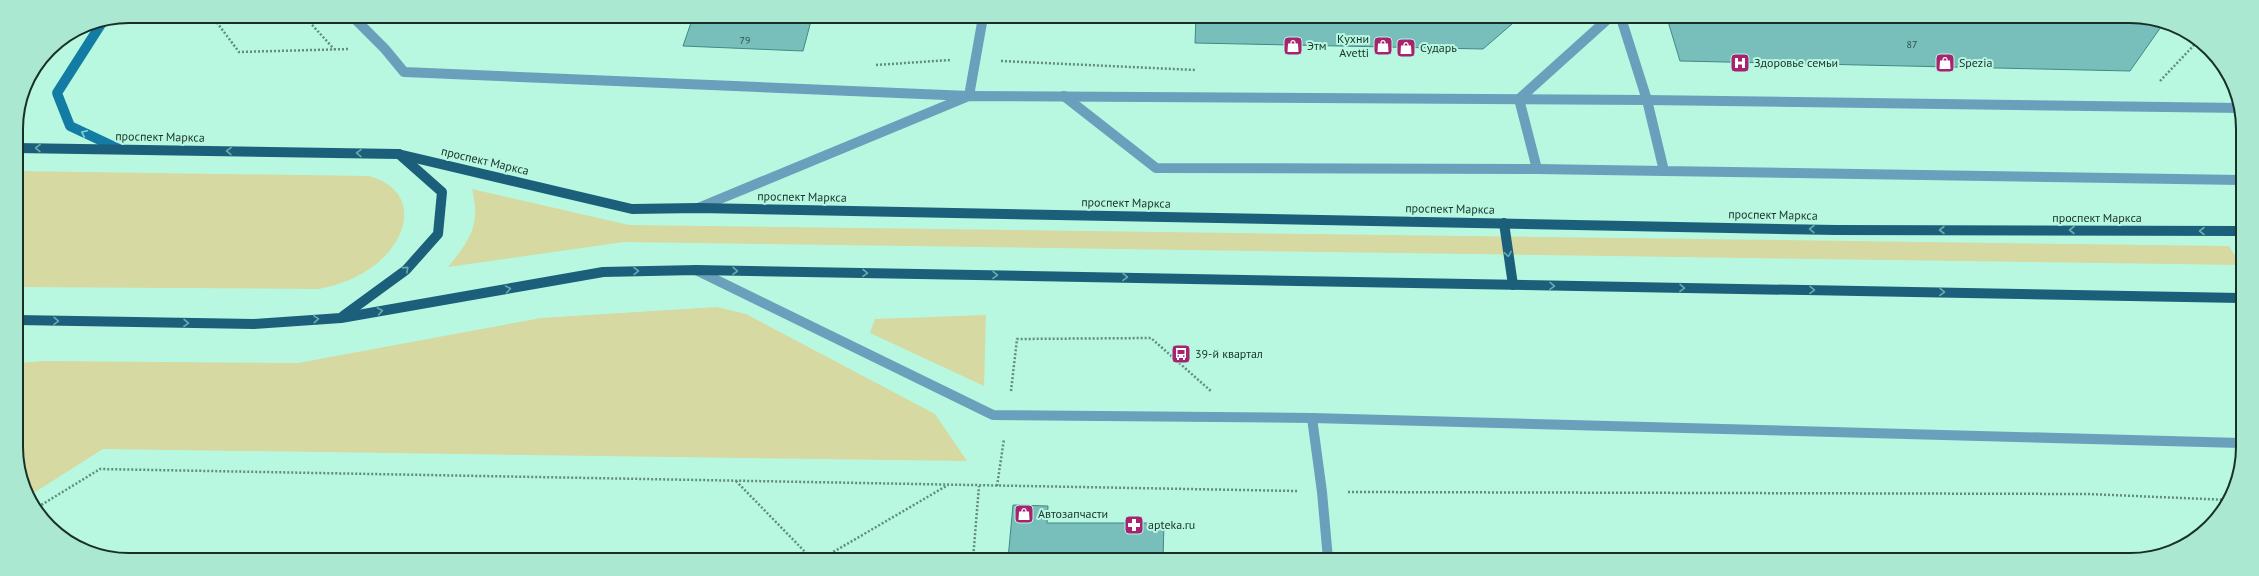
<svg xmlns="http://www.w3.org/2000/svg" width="2259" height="576" font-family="'PT Sans',sans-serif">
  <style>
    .green { fill: #d6d9a1 }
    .building { fill: #78bfbb; stroke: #428985 }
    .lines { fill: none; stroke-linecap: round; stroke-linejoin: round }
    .path { stroke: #618c7e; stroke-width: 2.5; stroke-dasharray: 2 2; stroke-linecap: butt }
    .lane { stroke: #6aa0bc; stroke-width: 10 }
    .secondary { stroke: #137ca4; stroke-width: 10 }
    .primary { stroke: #1c5f7b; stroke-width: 10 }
    .oneway { stroke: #86d3cf }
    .oneway2 { stroke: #6aacae }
    .labels { text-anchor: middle; stroke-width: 4; stroke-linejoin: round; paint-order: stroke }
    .number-label { font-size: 10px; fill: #2f544e }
    .poi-label { font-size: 12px; fill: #173129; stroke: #b8f8e1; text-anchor: start }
    .street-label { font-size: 12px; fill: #173129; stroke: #b8f8e1 }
    .rim { fill: none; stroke: #173129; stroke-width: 2 }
  </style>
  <rect width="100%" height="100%" fill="#b8f8e1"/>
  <!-- green -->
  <g class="green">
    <path d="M17,171L369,176C420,191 410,237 375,265C358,278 339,285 319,289L17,287Z"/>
    <path d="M472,189L629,225L2229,246L2241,265L624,242L448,267C470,240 481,225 472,189Z"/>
    <path d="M717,307L746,314L935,414L967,461L103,449L32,494L18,469V363L45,361L298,363L541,318Z"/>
    <path d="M986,315L984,386L870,333L875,319Z"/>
  </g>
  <!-- building -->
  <g class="building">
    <path d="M693,17H812L803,51L683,46Z"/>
    <path d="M1196,17L1519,18L1483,49L1195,43Z"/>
    <path d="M1667,18H2152L2163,24L2130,71L1680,61Z"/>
    <path d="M1013,505L1048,506L1047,523H1164L1163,559H1008Z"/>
  </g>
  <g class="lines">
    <!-- path -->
    <g class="path">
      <path d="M212,16L239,52L349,49"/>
      <path d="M304,16L334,49"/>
      <path d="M1001,61L1196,70"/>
      <path d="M876,65L950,60"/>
      <path d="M2160,81L2197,42"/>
      <path d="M1011,391L1017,339L1151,338L1212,392"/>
      <path d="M736,481L811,558"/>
      <path d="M997,486L1004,439"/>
      <path d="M1348,492L2088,494L2229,500"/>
      <path d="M38,507L100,469L1297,491"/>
      <path d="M823,558L948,485"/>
      <path d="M973,559L979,486"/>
    </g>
    <!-- lane -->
    <g class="lane">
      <path d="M352,16L385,49L404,72L969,96L983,17"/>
      <path d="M1621,18L1647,100L1664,171L2241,180"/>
      <path d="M1064,96L1156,168L1537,169L1519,99L1609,18"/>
      <path d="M1537,169L1664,171"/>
      <path d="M698,208L969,96L1647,100L2241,108"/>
      <path d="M696,270L993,415L1312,418L2241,443"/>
      <path d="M1312,418L1322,492L1328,559"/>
    </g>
    <!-- secondary -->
    <path class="secondary" d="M103,21L57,93L70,126L119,149"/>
    <!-- primary -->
    <g class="primary">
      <path d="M16,148L398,154L632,209L698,208L1836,230L2241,231"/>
      <path d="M1504,223L1513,285"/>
      <path d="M343,316L406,270L438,234L442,192L399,154"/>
      <path d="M17,320L254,324L341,318L603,272L696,270L2241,298"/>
    </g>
  </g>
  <!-- one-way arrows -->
  <defs><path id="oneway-chevron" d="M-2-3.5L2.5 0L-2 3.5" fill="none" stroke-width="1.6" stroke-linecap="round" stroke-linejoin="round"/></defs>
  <use class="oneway" href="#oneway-chevron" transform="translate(84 133) rotate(-155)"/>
  <g class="oneway2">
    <use href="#oneway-chevron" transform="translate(38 148) rotate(-179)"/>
    <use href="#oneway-chevron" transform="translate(229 151) rotate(-179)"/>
    <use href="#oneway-chevron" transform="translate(359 153) rotate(-179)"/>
    <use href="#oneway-chevron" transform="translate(1812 229) rotate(-179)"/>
    <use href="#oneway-chevron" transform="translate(1942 230) rotate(-180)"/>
    <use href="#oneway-chevron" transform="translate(2072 230) rotate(-180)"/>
    <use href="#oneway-chevron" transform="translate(2202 231) rotate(-180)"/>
    <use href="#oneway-chevron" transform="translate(1508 254) rotate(81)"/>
    <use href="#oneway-chevron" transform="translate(406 269) rotate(-42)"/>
    <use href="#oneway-chevron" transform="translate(636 271) rotate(-1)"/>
    <use href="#oneway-chevron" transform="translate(735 271) rotate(1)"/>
    <use href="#oneway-chevron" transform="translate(865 273) rotate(1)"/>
    <use href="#oneway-chevron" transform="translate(995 275) rotate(1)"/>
    <use href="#oneway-chevron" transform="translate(1125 277) rotate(1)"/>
    <use href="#oneway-chevron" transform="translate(1552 286) rotate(1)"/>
    <use href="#oneway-chevron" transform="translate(1682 288) rotate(1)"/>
    <use href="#oneway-chevron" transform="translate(508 289) rotate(-10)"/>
    <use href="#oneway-chevron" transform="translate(1812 290) rotate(1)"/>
    <use href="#oneway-chevron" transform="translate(1942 292) rotate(1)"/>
    <use href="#oneway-chevron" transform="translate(380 311) rotate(-10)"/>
    <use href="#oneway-chevron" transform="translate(316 319) rotate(-4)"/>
    <use href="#oneway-chevron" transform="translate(56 321) rotate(1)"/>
    <use href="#oneway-chevron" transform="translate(186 323) rotate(1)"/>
  </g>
  <!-- icons -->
  <defs>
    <g id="shop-square" transform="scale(1)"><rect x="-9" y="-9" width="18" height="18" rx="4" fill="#a7236f" stroke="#b8f8e1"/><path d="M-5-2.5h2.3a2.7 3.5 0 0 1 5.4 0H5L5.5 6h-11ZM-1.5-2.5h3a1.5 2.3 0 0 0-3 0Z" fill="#fff"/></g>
    <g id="hospital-square" transform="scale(1)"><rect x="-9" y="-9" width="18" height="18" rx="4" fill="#a7236f" stroke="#b8f8e1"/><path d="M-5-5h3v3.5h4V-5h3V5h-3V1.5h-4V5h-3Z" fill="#fff"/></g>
    <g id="bus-square" transform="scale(1)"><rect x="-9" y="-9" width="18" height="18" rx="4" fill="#a7236f" stroke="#b8f8e1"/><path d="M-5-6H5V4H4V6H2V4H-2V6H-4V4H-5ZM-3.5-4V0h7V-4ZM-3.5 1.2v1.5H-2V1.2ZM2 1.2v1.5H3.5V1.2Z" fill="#fff"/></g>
    <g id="pharmacy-square" transform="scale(1)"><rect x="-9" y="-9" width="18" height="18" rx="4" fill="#a7236f" stroke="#b8f8e1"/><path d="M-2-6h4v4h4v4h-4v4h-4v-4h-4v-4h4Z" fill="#fff"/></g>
  </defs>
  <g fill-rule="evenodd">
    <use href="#shop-square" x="1293" y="46"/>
    <use href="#shop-square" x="1383" y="46"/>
    <use href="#shop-square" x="1406" y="48"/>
    <use href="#hospital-square" x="1740" y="63"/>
    <use href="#shop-square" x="1945" y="63"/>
    <use href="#bus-square" x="1181" y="354"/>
    <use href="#shop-square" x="1024" y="514"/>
    <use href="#pharmacy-square" x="1134" y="525"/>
  </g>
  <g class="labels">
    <!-- number labels -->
    <g class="number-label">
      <text x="745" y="44">79</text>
      <text x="1912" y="48">87</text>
    </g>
    <!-- poi labels -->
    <g class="poi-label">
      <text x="1369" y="43" text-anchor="end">Кухни<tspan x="1369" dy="14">Avetti</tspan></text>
      <text x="1307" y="50">Этм</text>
      <text x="1420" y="52">Сударь</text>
      <text x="1754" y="67">Здоровье семьи</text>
      <text x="1959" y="67">Spezia</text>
      <text x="1195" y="358">39-й квартал</text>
      <text x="1038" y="518">Автозапчасти</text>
      <text x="1148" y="529">apteka.ru</text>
    </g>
    <!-- street labels -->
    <g class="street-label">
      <text transform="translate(160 137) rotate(1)" y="4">проспект Маркса</text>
      <text transform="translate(485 161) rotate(13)" y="4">проспект Маркса</text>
      <text transform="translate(802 197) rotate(1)" y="4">проспект Маркса</text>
      <text transform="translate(1126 203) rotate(1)" y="4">проспект Маркса</text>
      <text transform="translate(1450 209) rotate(1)" y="4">проспект Маркса</text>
      <text transform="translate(1773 215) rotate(1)" y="4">проспект Маркса</text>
      <text x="2097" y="222">проспект Маркса</text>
    </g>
  </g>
  <!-- crop -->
  <path d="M0 0H2259V576H0ZM129 23H2130A106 106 0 0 1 2236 129V447A106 106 0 0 1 2130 553H129A106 106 0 0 1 23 447V129A106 106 0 0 1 129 23Z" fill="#abe8d2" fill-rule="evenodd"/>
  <path class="rim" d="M129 23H2130A106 106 0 0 1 2236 129V447A106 106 0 0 1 2130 553H129A106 106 0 0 1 23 447V129A106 106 0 0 1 129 23Z"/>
</svg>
